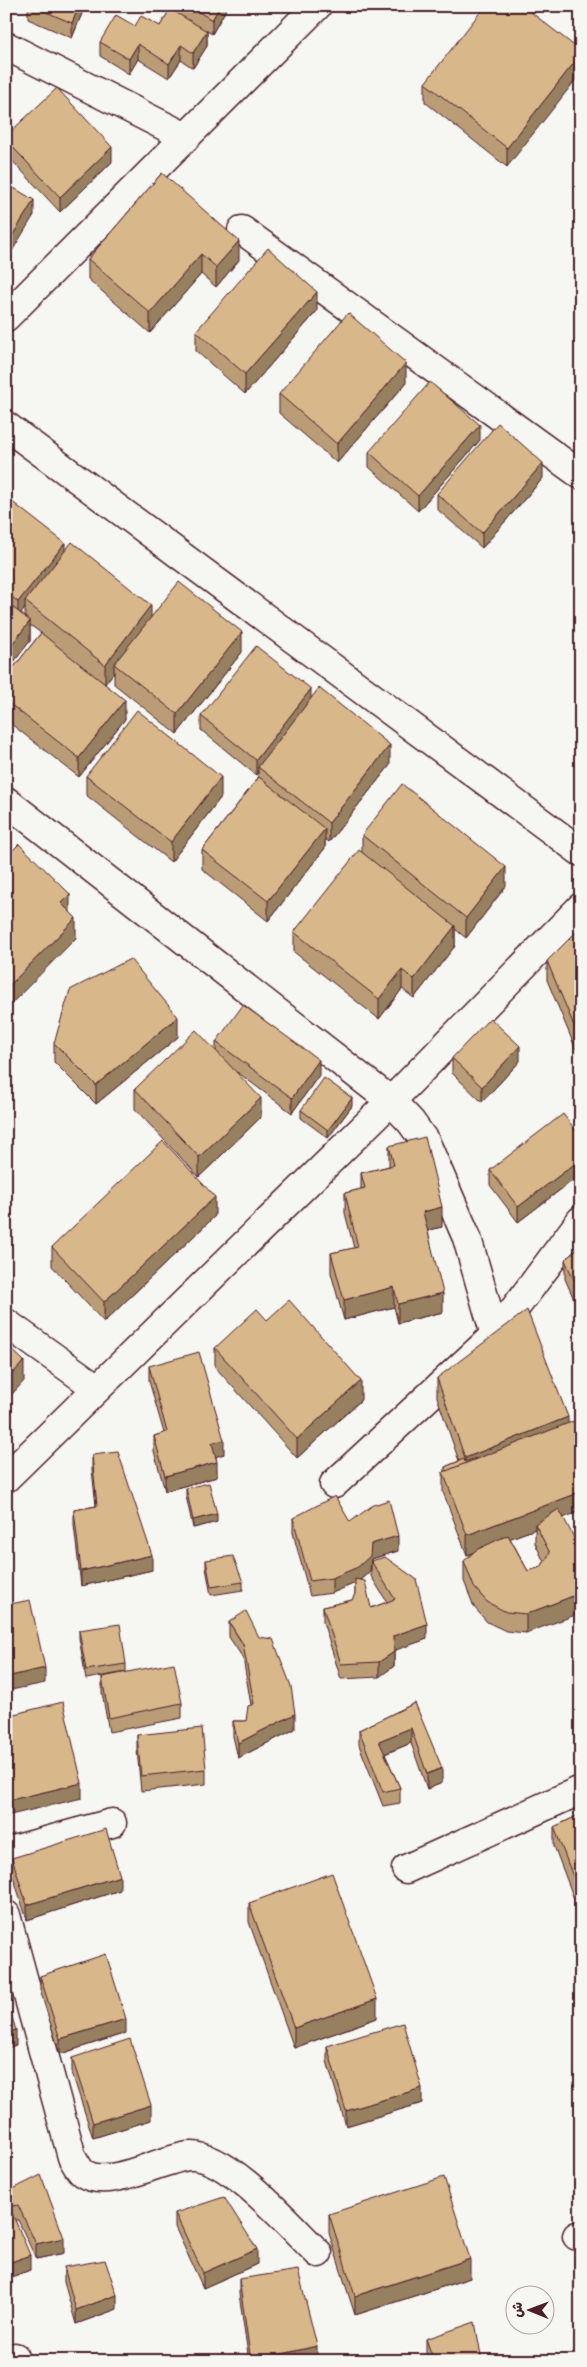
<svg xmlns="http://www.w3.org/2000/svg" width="587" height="2367" font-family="Itim,'Playpen Sans Arabic',sans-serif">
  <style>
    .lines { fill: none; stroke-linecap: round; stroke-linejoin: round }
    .minor-casing { stroke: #4a1f2b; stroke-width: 31 }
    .tertiary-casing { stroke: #4a1f2b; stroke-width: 31 }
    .minor { stroke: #f6f6f2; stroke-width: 28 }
    .tertiary { stroke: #f6f6f2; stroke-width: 28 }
    .wall { fill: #ba9d77; stroke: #4a1f2b; fill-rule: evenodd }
    .shaded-wall { fill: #978061; stroke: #4a1f2b }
    .building { fill: #d8b78a; stroke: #4a1f2b }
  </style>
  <rect width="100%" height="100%" fill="#f6f6f2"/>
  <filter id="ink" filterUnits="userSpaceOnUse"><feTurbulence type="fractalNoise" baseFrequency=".02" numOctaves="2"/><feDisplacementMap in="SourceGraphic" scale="10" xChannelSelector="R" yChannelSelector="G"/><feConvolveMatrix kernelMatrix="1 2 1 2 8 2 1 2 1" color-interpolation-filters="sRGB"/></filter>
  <g filter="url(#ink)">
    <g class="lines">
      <!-- minor casing -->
      <g class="minor-casing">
        <g id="minor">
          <path d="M6,46L186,137"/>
          <path d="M242,230L581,475"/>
          <path d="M6,317L317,6"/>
          <path d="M6,426L581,852"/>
          <path d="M6,801L391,1101L411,1122L426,1143L467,1238L495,1335"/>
          <path d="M6,1323L97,1388"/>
          <path d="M334,1484L495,1335L581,1220"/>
          <path d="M6,1852L112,1823"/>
          <path d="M406,1869L581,1790"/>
          <path d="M6,1915L72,2157C75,2162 79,2170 83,2173C109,2191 161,2158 190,2156C227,2153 292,2228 318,2253"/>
          <path d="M577,2236L581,2235"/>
          <path d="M6,2360L15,2357"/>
        </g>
      </g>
      <!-- tertiary casing -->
      <g class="tertiary-casing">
        <path id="tertiary" d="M6,1478L391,1101L581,907"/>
      </g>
      <!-- minor -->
      <use href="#minor" class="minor"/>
      <!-- tertiary -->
      <use href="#tertiary" class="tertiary"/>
    </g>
    <!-- wall -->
    <g class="wall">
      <path d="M28,6H85L72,38L28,19Z"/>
      <path d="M164,6H228L212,34L207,31V46L193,68L181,60L169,78L138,59L129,74L100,56V42L135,26H160L170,10Z"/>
      <path d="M523,6L507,167L425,102V83Z"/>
      <path d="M6,136L112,162L60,212L6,154Z"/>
      <path d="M162,173L239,260L216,287L201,274L150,333L88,279V259Z"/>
      <path d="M317,311L245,394L196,351V331Z"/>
      <path d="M406,383L337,463L279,413V394Z"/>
      <path d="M480,440L418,511L369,467V452Z"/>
      <path d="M543,478L482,548L437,509V494Z"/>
      <path d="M6,497L65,551L151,617L242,652L177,734L114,684V672L105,684L125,719L79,777L6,720V677L41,633L30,625V641L6,672ZM25,608V617L21,614Z"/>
      <path d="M311,699L390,765L329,842L325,839V848L268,921L202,869V850L258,778V772L256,775L201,730V716Z"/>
      <path d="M86,776L221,797L171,862L86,795Z"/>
      <path d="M362,835L506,886L466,938L455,929V946L414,998L402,989L379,1019L294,952V932L362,852Z"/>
      <path d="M581,927V1058L580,1059L547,980V961Z"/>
      <path d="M178,1037L96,1104L54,1062V1043Z"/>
      <path d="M216,1042L319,1075L292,1113L237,1072L261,1117L199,1177L135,1109V1089L216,1051Z"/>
      <path d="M452,1058L520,1061L482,1102L452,1073Z"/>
      <path d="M352,1106L328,1138L301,1118V1110Z"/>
      <path d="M581,1137V1174L518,1222L490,1185V1170Z"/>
      <path d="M389,1146L442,1227L428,1230L443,1312L398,1323L394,1307L344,1320L331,1273V1253L354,1248L345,1213V1193L361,1189V1173L389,1166Z"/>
      <path d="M215,1216L104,1322L52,1266V1247Z"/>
      <path d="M581,1245V1315L565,1279V1260Z"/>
      <path d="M267,1320L361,1400L297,1458L215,1367V1348Z"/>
      <path d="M149,1366L224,1454L216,1456L217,1477L165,1491L154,1451V1436L164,1433L149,1381Z"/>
      <path d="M437,1378L564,1518L526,1633L506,1631L487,1622L474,1607L464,1581V1561L474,1552L467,1555L443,1492V1472L445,1471V1467L459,1461L437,1397ZM535,1529V1543L544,1562L541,1567L528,1571L510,1538Z"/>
      <path d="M92,1455L152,1570L81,1586L74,1525V1510L96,1506L92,1470Z"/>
      <path d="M186,1488L217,1522L193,1528L186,1496Z"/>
      <path d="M293,1518L350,1522L398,1551L371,1559L370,1571L360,1580L371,1608L387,1602L371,1576V1561L427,1639L394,1650V1666L379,1677L341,1679L323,1622V1607L352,1600L355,1595V1583L332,1593L310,1596L293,1533Z"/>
      <path d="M206,1560L243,1582V1590L211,1595L206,1568Z"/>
      <path d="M229,1622L295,1729L238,1758L233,1736V1721H246L251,1705L243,1658L229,1637Z"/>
      <path d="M79,1630L126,1664V1672L86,1679L79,1638Z"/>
      <path d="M102,1677L182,1703V1718L109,1732L102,1692Z"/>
      <path d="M415,1703L442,1783L427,1789L411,1743L385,1754L400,1788V1803L383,1806L359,1745V1730Z"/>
      <path d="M137,1735L206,1769V1784L141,1791L137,1750Z"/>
      <path d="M581,1814V1917L554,1846V1827Z"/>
      <path d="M12,1858L120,1890L27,1920L12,1873Z"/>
      <path d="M249,1903L377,2018L294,2048L249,1922Z"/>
      <path d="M40,1976L126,2033L60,2054L40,1990Z"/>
      <path d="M327,2046L422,2103L346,2126L327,2061Z"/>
      <path d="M72,2058L151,2120L93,2138L72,2073Z"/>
      <path d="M6,2191L64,2253L36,2259L18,2220H15L30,2270L6,2279Z"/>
      <path d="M175,2213L257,2264L203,2288L175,2227Z"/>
      <path d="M329,2214L470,2278L355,2315L329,2233Z"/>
      <path d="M64,2267L117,2309L76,2324L64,2282Z"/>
      <path d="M239,2279L317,2360L249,2361L239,2294Z"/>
      <path d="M426,2339L482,2361H428L426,2354Z"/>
    </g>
    <!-- shaded-wall -->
    <g class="shaded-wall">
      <path d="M79,6H85L72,38V23Z"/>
      <path d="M220,6H228L212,34V20Z"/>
      <path d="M207,31V46L193,68V53Z"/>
      <path d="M138,44V59L129,74V59Z"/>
      <path d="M181,45V60L169,78V64Z"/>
      <path d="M581,54V73L507,167V148Z"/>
      <path d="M112,147V162L60,212V197Z"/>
      <path d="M34,200V215L6,261V246Z"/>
      <path d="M239,241V260L216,287V267Z"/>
      <path d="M201,254V274L150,333V313Z"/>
      <path d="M317,292V311L245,394V374Z"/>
      <path d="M406,363V383L337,463V444Z"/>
      <path d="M480,425V440L418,511V496Z"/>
      <path d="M543,463V478L482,548V533Z"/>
      <path d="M65,543V558L25,601V608L18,616V602Z"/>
      <path d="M151,605V624L114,664V672L105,684V665Z"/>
      <path d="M30,621V641L6,672V652Z"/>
      <path d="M242,632V652L177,734V714Z"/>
      <path d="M311,689V704L258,767V772L256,775V760Z"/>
      <path d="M125,700V719L79,777V758Z"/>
      <path d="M390,745V765L329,842V823Z"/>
      <path d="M221,777V797L171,862V842Z"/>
      <path d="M325,829V848L268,921V901Z"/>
      <path d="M506,867V886L466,938V918Z"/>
      <path d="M70,894V914L61,903Z"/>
      <path d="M76,918V938L6,1009V989Z"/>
      <path d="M455,926V946L414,998V979Z"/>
      <path d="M402,970V989L379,1019V999Z"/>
      <path d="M178,1017V1037L96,1104V1085Z"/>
      <path d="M581,1039V1058L580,1059V1040Z"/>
      <path d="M520,1046V1061L482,1102V1087Z"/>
      <path d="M319,1060V1075L292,1113V1098Z"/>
      <path d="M261,1098V1117L199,1177V1157Z"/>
      <path d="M352,1098V1106L328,1138V1130Z"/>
      <path d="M581,1159V1174L518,1222V1207Z"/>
      <path d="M215,1197V1216L104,1322V1302Z"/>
      <path d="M442,1207V1227L423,1231V1212Z"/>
      <path d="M394,1287V1307L344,1320V1300Z"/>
      <path d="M443,1293V1312L398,1323V1304Z"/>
      <path d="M24,1361V1381L6,1401V1381Z"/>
      <path d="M361,1381V1400L297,1458V1439Z"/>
      <path d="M568,1417V1436L465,1468V1458Z"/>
      <path d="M224,1440V1454L212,1458V1443Z"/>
      <path d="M217,1462V1477L165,1491V1476Z"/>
      <path d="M581,1492V1511L537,1528L535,1524V1529L467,1555V1535Z"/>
      <path d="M217,1514V1522L193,1528V1520Z"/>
      <path d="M398,1536V1551L371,1559L370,1571L358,1582L332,1593V1578L371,1544Z"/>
      <path d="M152,1555V1570L81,1586V1571Z"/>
      <path d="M581,1593V1613L526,1633V1614Z"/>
      <path d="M427,1624V1639L393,1651V1636Z"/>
      <path d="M394,1652V1666L379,1677V1662Z"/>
      <path d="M45,1668V1683L6,1691V1677Z"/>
      <path d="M295,1714V1729L238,1758V1743Z"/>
      <path d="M411,1728V1743L379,1756V1741Z"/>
      <path d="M442,1768V1783L427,1789V1774Z"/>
      <path d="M82,1783V1798L6,1816V1801Z"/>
      <path d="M120,1876V1890L27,1920V1905Z"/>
      <path d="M377,1999V2018L294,2048V2028Z"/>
      <path d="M126,2019V2033L60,2054V2039Z"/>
      <path d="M16,2030V2045L6,2049V2034Z"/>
      <path d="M422,2088V2103L346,2126V2111Z"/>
      <path d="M151,2105V2120L93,2138V2123Z"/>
      <path d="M64,2238V2253L36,2259V2244Z"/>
      <path d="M257,2249V2264L203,2288V2273Z"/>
      <path d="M30,2255V2270L6,2279V2264Z"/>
      <path d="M470,2259V2278L355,2315V2296Z"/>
      <path d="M117,2295V2309L76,2324V2310Z"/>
      <path d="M317,2346V2360L315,2361H251Z"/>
    </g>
    <!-- building -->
    <g class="building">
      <path d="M32,6H79L72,23Z"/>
      <path d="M189,6H220L212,20Z"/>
      <path d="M485,6H523L581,51V54L507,148L425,83Z"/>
      <path d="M170,9L207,31L193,53L181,45L169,64L138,44L129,59L100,42L116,15L135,26L141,16L160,26Z"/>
      <path d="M57,88L112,147L60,197L6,140V136Z"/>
      <path d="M162,173L239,241L216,267L201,254L150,313L88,259Z"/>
      <path d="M14,188L34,200L6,246V201Z"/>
      <path d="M268,248L317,292L245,374L196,331Z"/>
      <path d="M348,313L406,363L337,444L279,394Z"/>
      <path d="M430,382L480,425L418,496L369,452Z"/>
      <path d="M498,423L543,463L482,533L437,494Z"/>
      <path d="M6,497L65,543L18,602L6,592Z"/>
      <path d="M72,542L151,605L105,665L25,601Z"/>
      <path d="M179,582L242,632L177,714L114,664Z"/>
      <path d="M6,602L30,621L6,652Z"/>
      <path d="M41,633L125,700L79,758L6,701V677Z"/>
      <path d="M256,646L311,689L256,760L201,716Z"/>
      <path d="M319,688L390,745L329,823L258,767Z"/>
      <path d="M137,710L221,777L171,842L86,776Z"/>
      <path d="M259,777L325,829L268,901L202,850Z"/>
      <path d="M402,784L506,867L466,918L362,835Z"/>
      <path d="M19,844L70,894L61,903L76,918L6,989V857Z"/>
      <path d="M359,850L455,926L414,979L402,970L379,999L294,932Z"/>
      <path d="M581,927V1039L580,1040L547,961Z"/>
      <path d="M130,959L178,1017L96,1085L54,1043L70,990Z"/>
      <path d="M243,1005L319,1060L292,1098L216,1042Z"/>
      <path d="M490,1018L520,1046L482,1087L452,1058Z"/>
      <path d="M196,1030L261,1098L199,1157L135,1089Z"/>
      <path d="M324,1078L352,1098L328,1130L301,1110Z"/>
      <path d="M563,1114L581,1137V1159L518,1207L490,1170Z"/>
      <path d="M425,1137L442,1207L423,1212L443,1293L398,1304L394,1287L344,1300L331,1253L358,1247L345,1193L365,1188L361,1173L394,1165L389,1146Z"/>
      <path d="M163,1141L215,1197L104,1302L52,1247Z"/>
      <path d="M581,1245V1295L565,1260Z"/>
      <path d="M289,1300L361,1381L297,1439L215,1348L257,1309L267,1320Z"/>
      <path d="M527,1310L568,1417L465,1458L437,1378Z"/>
      <path d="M6,1344L24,1361L6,1381Z"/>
      <path d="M199,1352L224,1440L212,1443L217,1462L165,1476L154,1436L167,1432L149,1366Z"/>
      <path d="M574,1421L581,1441V1492L467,1535L443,1472Z"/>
      <path d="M118,1452L152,1555L81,1571L74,1510L97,1506L92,1455Z"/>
      <path d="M475,1458L476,1459L446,1471L445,1467L464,1459L465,1462Z"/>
      <path d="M209,1483L217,1514L193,1520L186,1488Z"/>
      <path d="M335,1496L350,1522L373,1505L389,1500L398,1536L371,1544L370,1556L358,1567L332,1578L310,1581L293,1518Z"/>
      <path d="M559,1509L581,1551V1593L526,1614L506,1612L487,1602L474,1587L464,1561L476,1550L508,1535L528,1571L541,1567L550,1553L535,1524Z"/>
      <path d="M233,1556L243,1582L211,1587L206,1560Z"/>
      <path d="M385,1557L416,1579L427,1624L393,1636L394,1652L379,1662L341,1664L323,1607L352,1600L355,1594V1579L365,1581L371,1608L395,1599L371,1561Z"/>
      <path d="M30,1600L45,1668L6,1677V1605Z"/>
      <path d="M246,1611L259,1637L273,1639L291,1686L295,1714L238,1743L233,1721H246L248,1706L254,1704L243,1644L229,1622Z"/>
      <path d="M120,1624L126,1664L86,1670L79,1630Z"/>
      <path d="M174,1663L182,1703L109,1718L102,1677Z"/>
      <path d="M63,1702L82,1783L6,1801V1716Z"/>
      <path d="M415,1703L442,1768L427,1774L411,1728L379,1741L400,1788L383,1792L359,1730Z"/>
      <path d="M202,1728L206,1769L141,1776L137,1735Z"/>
      <path d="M581,1814V1897L554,1827Z"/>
      <path d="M106,1829L120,1876L27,1905L12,1858Z"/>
      <path d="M332,1873L377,1999L294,2028L249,1903Z"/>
      <path d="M106,1954L126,2019L60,2039L40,1976Z"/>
      <path d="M6,1998L16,2030L6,2034Z"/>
      <path d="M403,2023L422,2088L346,2111L327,2046Z"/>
      <path d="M130,2039L151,2105L93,2123L72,2058Z"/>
      <path d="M41,2175L64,2238L36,2244L18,2205L6,2207V2191L7,2192Z"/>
      <path d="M444,2177L470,2259L355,2296L329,2214Z"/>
      <path d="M224,2197L257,2249L203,2273L175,2213Z"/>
      <path d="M12,2213L30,2255L6,2264V2215Z"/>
      <path d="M105,2260L117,2295L76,2310L64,2267Z"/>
      <path d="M298,2270L317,2346L251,2361L239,2279Z"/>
      <path d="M475,2322L482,2361H434L426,2339Z"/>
    </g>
  </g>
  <!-- margin -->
  <rect width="587" height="2367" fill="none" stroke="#f6f6f2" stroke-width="25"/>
  <rect x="12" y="12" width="562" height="2342" fill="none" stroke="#4a1f2b" stroke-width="2" filter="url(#ink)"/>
  <!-- north arrow -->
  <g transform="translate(530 2310) rotate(271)"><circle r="24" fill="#f6f6f2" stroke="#b1a0a2"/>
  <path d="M0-4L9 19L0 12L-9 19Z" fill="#4a1f2b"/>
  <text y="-8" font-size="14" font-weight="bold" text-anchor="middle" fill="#4a1f2b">ش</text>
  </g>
</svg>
